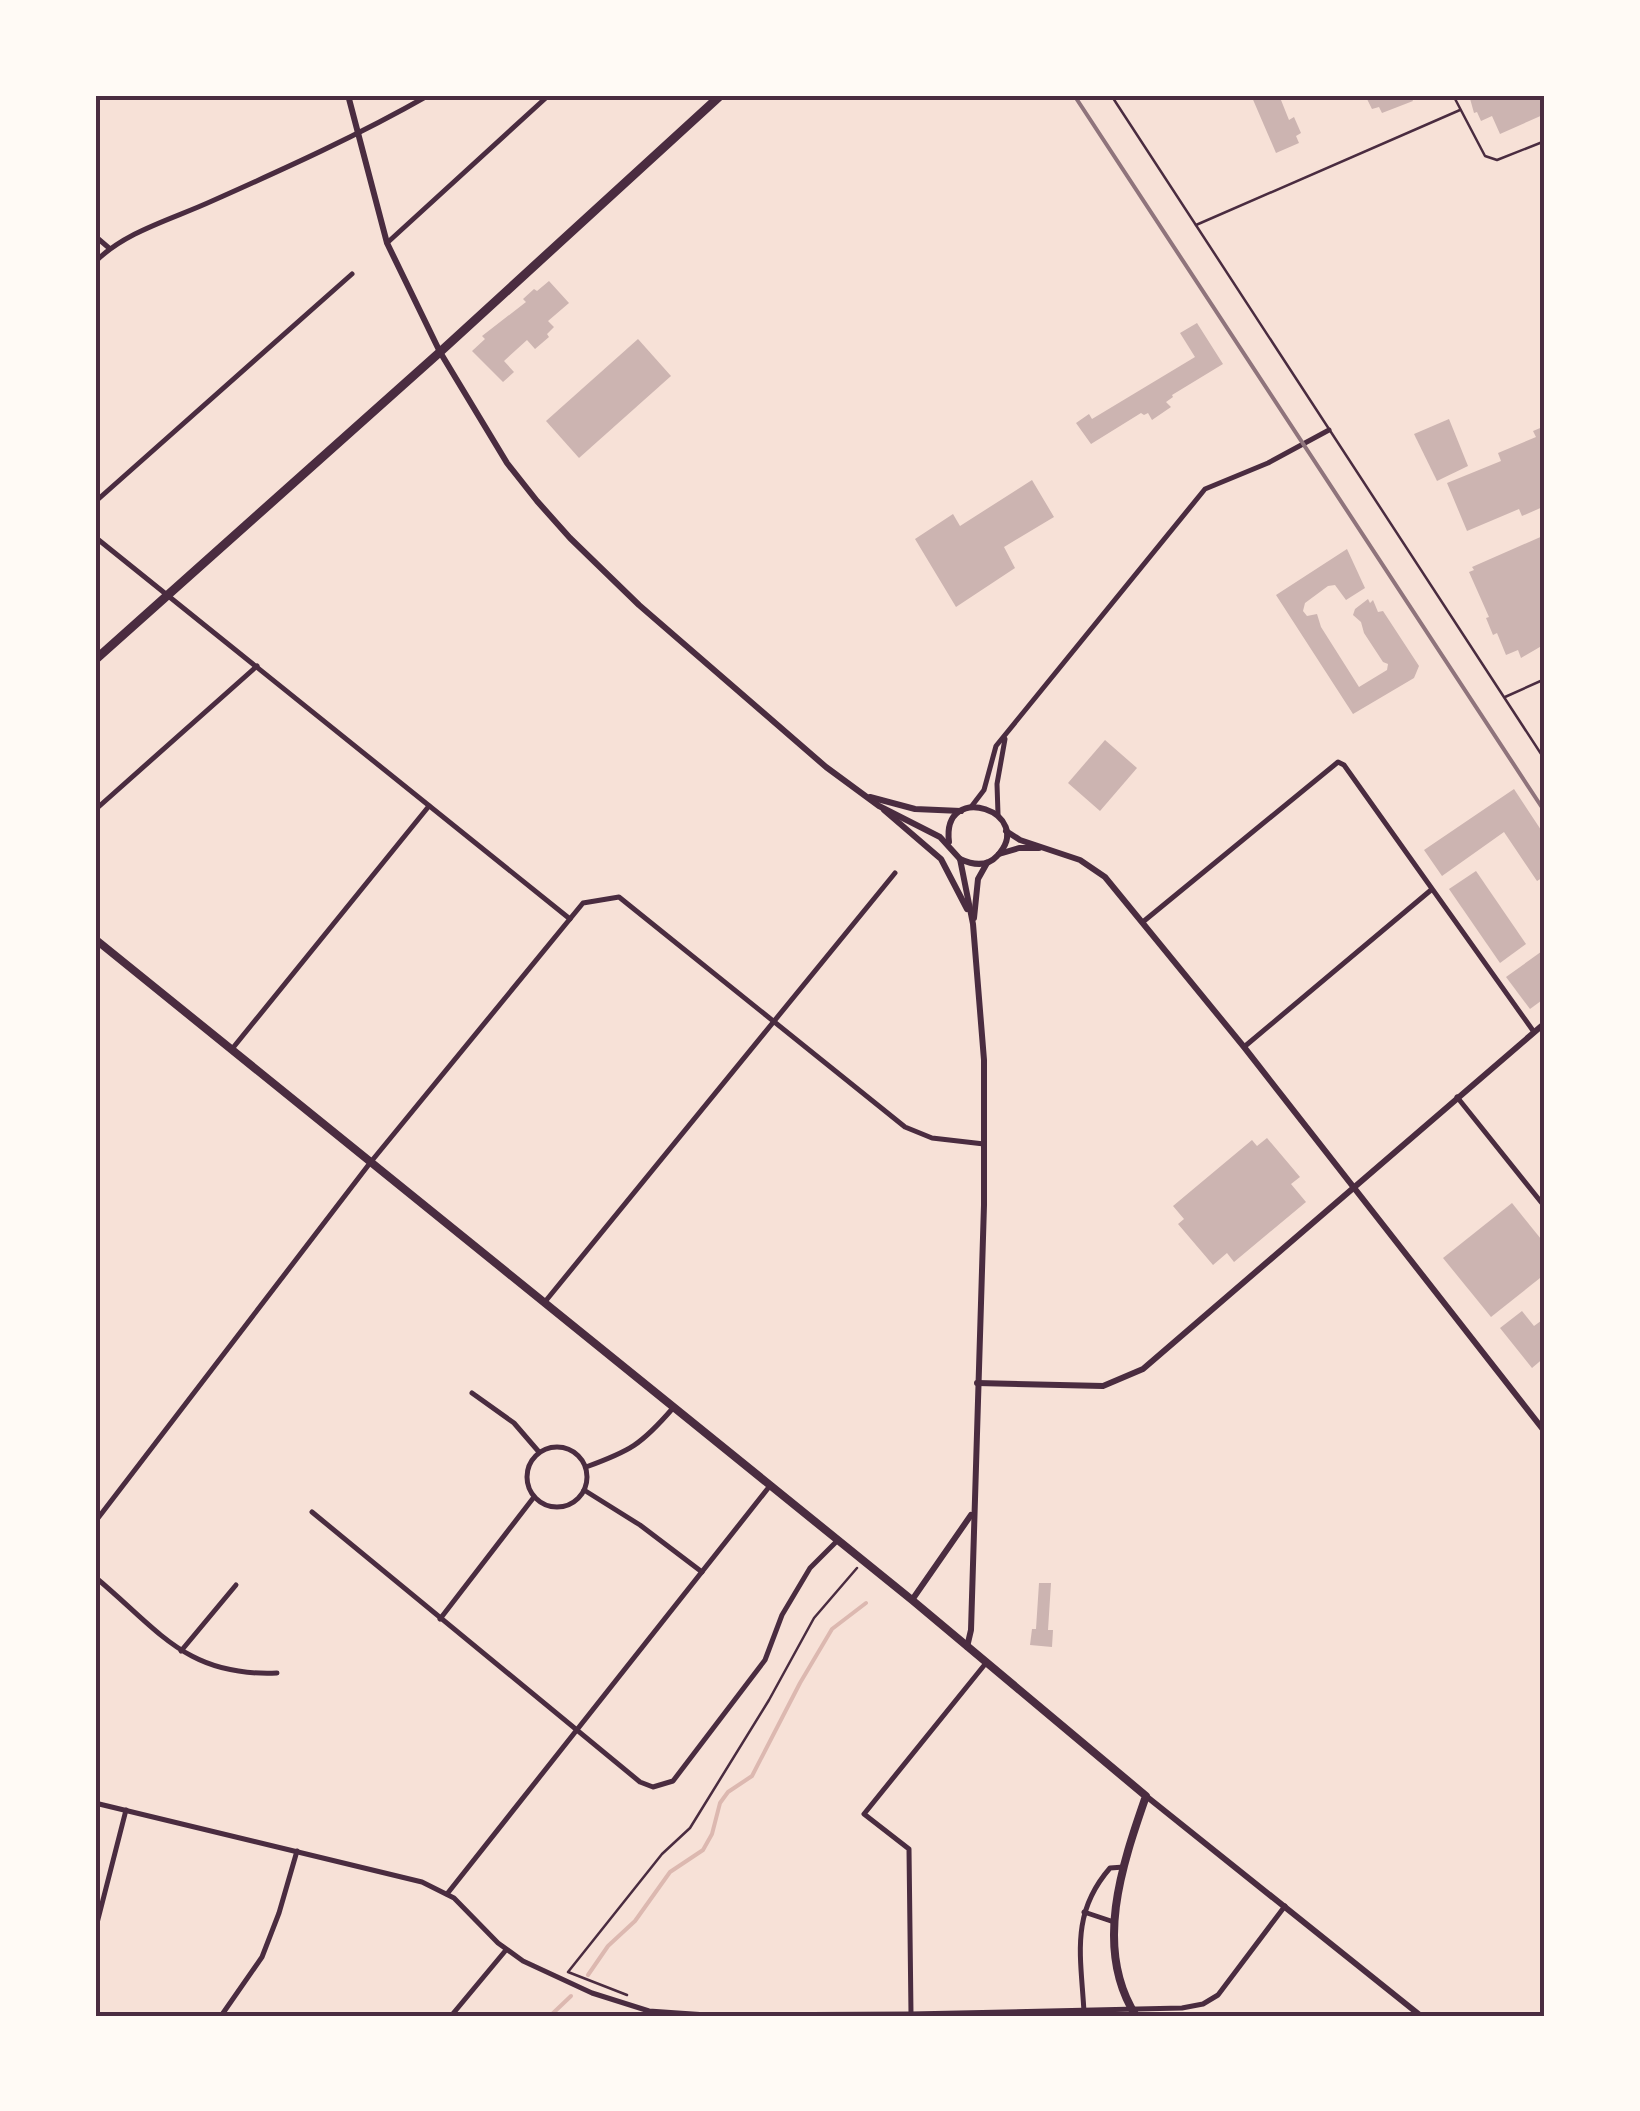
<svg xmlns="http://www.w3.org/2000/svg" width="1640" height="2111" font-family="Arial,sans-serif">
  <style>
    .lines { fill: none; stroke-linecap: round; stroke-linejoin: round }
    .stream { stroke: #dcb8b0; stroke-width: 4 }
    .building { fill: #ccb4b1 }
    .path { stroke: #4a2c40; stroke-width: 2.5 }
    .service { stroke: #4a2c40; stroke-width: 2.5 }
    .minor { stroke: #4a2c40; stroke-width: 5 }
    .tertiary { stroke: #4a2c40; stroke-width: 6 }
    .secondary { stroke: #4a2c40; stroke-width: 8 }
    .primary { stroke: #4a2c40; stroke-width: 9 }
    .rail { stroke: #8f747c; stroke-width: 4 }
    .neatline { fill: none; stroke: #4a2c40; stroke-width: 4 }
  </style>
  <rect width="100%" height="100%" fill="#f7e1d7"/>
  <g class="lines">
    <!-- stream -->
    <g class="stream">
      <path d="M588,1975L608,1946L635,1921L670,1872L703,1850L712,1834L720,1803L728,1792L752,1776L800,1683L832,1629L866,1603"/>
      <path d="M550,2016L571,1996"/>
    </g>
  </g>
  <!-- building -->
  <g class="building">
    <path d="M1251,95H1279L1289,120L1294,117L1301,133L1296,136L1299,143L1276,153Z"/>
    <path d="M1365,95H1410L1413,101L1382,113L1379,107L1372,109Z"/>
    <path d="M1469,95H1545V114L1500,134L1492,116L1481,121L1477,112L1474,113Z"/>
    <path d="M549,281L569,303L548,321L554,327L547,334L549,337L535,349L527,340L504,361L514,372L503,382L472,351L485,339L482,336L526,302L523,299L534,289L537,291Z"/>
    <path d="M1197,323L1223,364L1172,395L1173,397L1166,402L1171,407L1152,420L1148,413L1144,415L1141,413L1091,444L1076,423L1089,414L1092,419L1195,357L1180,333Z"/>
    <path d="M638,339L671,376L579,458L546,421Z"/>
    <path d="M1449,419L1468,466L1437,481L1414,434Z"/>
    <path d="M1545,426V506L1522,516L1519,509L1467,531L1447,483L1501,461L1498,453L1536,437L1533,431Z"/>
    <path d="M1032,480L1054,517L1004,547L1015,568L956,607L915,539L953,514L960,526Z"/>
    <path d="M1545,535V644L1521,658L1518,650L1506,655L1497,633L1493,635L1486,618L1489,617L1469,572L1474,570L1472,567Z"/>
    <path d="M1347,549L1365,588L1346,600L1335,585L1328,586L1305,603L1303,611L1307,616L1317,614L1321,627L1359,687L1387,670L1388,664L1383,662L1364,633L1361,622L1353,615L1355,609L1368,599L1370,603L1373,600L1378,612L1383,611L1419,666L1414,678L1353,714L1276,595Z"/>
    <path d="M1105,740L1137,768L1100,811L1068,783Z"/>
    <path d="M1514,789L1545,836V876L1537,881L1504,832L1442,876L1424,850Z"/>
    <path d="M1476,871L1526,944L1500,963L1449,889Z"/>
    <path d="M1545,949V998L1530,1009L1506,977Z"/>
    <path d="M1267,1138L1300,1177L1291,1184L1306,1202L1234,1262L1227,1253L1213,1265L1178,1224L1184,1219L1173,1206L1252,1140L1257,1146Z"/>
    <path d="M1512,1203L1545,1244V1274L1491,1317L1443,1258Z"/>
    <path d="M1522,1311L1534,1326L1545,1318V1357L1532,1368L1500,1328Z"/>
    <path d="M1039,1583H1051L1048,1630H1053L1052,1647L1030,1645L1032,1629H1036Z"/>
  </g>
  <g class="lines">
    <!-- path -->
    <path class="path" d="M627,1995L568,1972L662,1854L690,1828L769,1700L814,1618L857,1568"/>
    <!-- service -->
    <g class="service">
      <path d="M1111,95L1545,760"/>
      <path d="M1453,95L1485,156L1497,160L1545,141"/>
      <path d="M1196,225L1460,110"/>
      <path d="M1505,697L1545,679"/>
    </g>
    <!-- minor -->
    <g class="minor">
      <path d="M95,236L109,248"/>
      <path d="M387,243L549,95"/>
      <path d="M95,262C126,231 173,219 212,201C286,168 359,135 429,95"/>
      <path d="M95,502L352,274"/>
      <path d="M95,537L570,919"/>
      <path d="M971,807L984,790L996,746L1205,489L1268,463L1329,430"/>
      <path d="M95,810L257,666"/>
      <path d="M998,814L997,784L1005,739"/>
      <path d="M1144,921L1338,762L1344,765L1534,1032"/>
      <path d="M1244,1047L1431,890"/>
      <path d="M232,1049L429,806"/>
      <path d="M1457,1097L1545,1207"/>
      <path d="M544,1303L895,873"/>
      <path d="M472,1393L514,1423L539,1452"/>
      <circle cx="557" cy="1477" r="30"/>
      <path d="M586,1467C630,1451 641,1445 673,1408"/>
      <path d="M584,1490L640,1525L702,1572"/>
      <path d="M312,1512L640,1782L653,1787L673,1781L765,1660L782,1615L810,1568L837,1541"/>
      <path d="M95,1522L370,1163L583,903L619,897L905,1127L932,1138L984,1144"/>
      <path d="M95,1577C159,1630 186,1677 277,1673"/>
      <path d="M440,1619L534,1497"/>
      <path d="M181,1651L236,1585"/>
      <path d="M95,1803L422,1882L454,1898L498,1943L523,1961L592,1993L649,2011L707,2015L911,2014L1182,2008L1203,2004L1218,1995L1285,1906"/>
      <path d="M447,1894L769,1487"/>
      <path d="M1084,1912L1114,1922"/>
      <path d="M95,1931L126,1810"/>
      <path d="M1084,2012C1081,1956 1070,1914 1110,1868L1124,1867"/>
      <path d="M911,2014L909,1849L864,1814L986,1663"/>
      <path d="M221,2016L262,1957L279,1913L297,1851"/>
      <path d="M451,2016L506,1950"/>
    </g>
    <!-- tertiary -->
    <g class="tertiary">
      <path d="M348,95L387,243L440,352L507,463L537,501L570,538L639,605L826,767L879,806L940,837L960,859L973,924L984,1060V1205L971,1630L967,1647"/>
      <path d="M870,797L915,809L961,811"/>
      <path d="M884,810L941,859L967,909"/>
      <path d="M1006,831L1020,840L1080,860L1105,877L1244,1047L1545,1432"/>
      <path d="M949,842C941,779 1038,813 997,856C987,867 973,865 960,859"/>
      <path d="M999,854L1019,848H1039"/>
      <path d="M974,918L978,879L987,863"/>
      <path d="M977,1383L1103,1386L1143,1369L1545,1023"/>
      <path d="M912,1600L971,1515"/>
      <path d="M1146,1796L1421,2016"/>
    </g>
    <!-- secondary -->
    <path class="secondary" d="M95,939L912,1600L1146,1796C1122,1865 1093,1949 1136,2016"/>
    <!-- primary -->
    <path class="primary" d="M95,660L440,352L721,95"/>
    <!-- rail -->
    <path class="rail" d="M1074,95L1545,812"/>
  </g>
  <!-- border -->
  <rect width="1640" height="2111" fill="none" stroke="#fffaf5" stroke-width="195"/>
  <rect x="98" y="98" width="1444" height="1916" class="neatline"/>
</svg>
